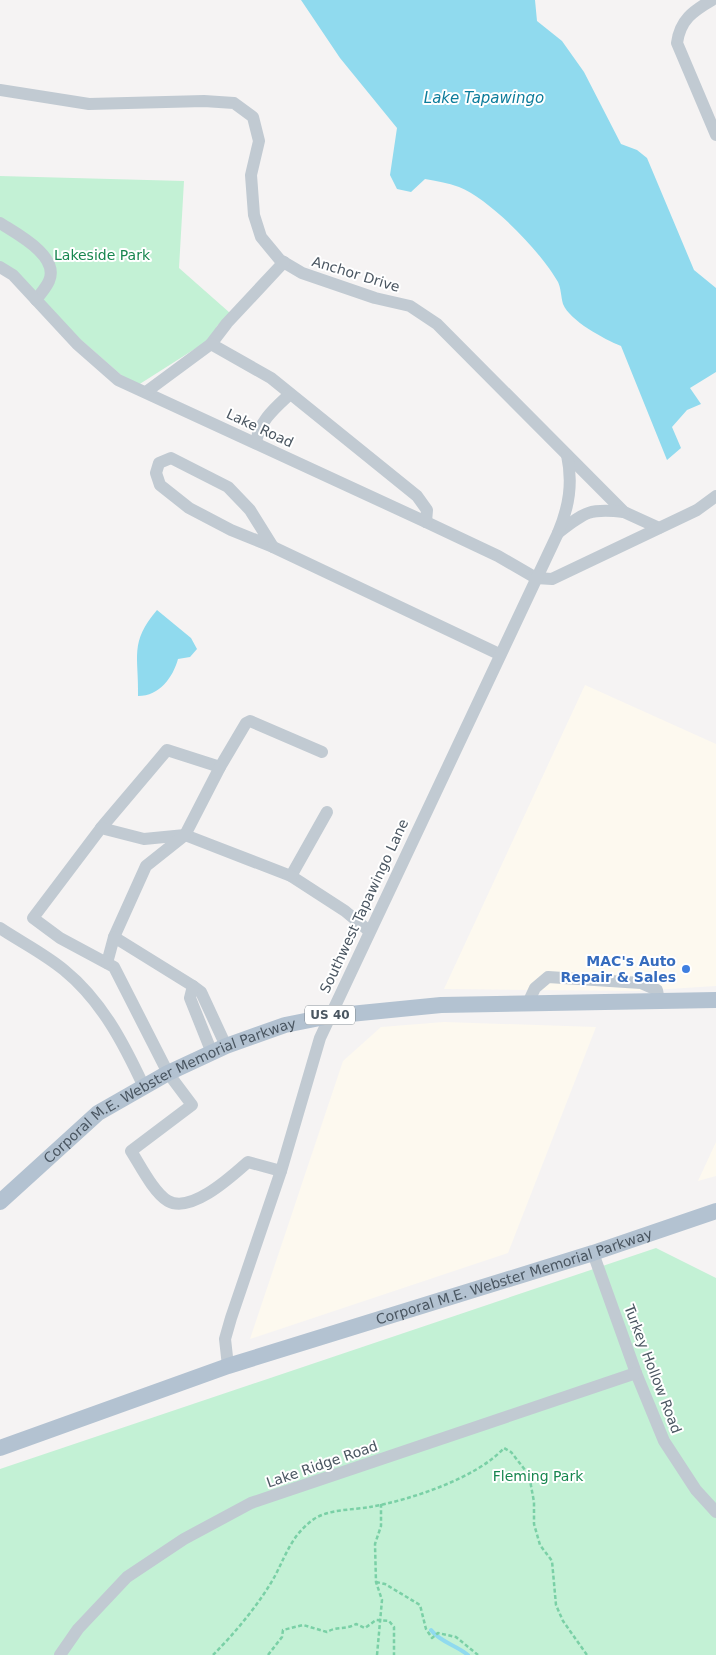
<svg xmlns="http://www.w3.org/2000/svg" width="716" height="1655" font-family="'DejaVu Sans',sans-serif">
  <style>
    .commercial { fill: #fdf9ef }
    .green { fill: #c3f1d5 }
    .water { fill: #90daee }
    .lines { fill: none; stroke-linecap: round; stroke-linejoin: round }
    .stream { stroke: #90daee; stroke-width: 4 }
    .path { stroke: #7ad0a6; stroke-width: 2.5; stroke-dasharray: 4 2.5; stroke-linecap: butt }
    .minor { stroke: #c1cad2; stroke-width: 12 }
    .major { stroke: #b3c2d1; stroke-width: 16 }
    .shop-dot { fill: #3f7fe0; stroke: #fff; stroke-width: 2 }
    .labels { text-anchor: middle; stroke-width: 4; stroke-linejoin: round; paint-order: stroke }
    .shield { fill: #fff; stroke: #808990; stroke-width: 1 }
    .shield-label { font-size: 12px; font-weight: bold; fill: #4a5661 }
    .park-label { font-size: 14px; fill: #17864f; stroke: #fff }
    .street-label { font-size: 14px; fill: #4a5661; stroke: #fff }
    .shop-label { font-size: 14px; font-weight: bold; fill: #366cbe; stroke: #fff; text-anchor: end }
    .water-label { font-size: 15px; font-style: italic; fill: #0c7c9b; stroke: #fff }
  </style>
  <rect width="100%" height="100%" fill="#f5f3f3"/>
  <!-- commercial -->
  <g class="commercial">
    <path d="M585,685L716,744V986L637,991L444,989Z"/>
    <path d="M444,1022L596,1027L508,1253L250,1339L343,1061L381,1027Z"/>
    <path d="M716,1142V1176L698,1181Z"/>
  </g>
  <!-- green -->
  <g class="green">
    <path d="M0,176L184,181L179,268L230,313L217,326L212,338L135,387L0,269Z"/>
    <path d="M656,1248L716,1278V1655H0V1469Z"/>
  </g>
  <!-- water -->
  <g class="water">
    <path d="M301,0H535L537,21L562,41L584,72L621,144L637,150L647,158L694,270L716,288V372L690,388L701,404L687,410L672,427L681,448L667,460L621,346C604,339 570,321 563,304C561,297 561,288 558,282C541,252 490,199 459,187C448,183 436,181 425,179L411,192L397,189L390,175L397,128L340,58Z"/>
    <path d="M157,610L191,638L197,649L190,657L178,659C173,677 160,696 138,696C139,656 129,643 157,610Z"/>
  </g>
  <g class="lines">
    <!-- stream -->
    <path class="stream" d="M431,1630C440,1642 456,1645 468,1655"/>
    <!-- path -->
    <g class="path">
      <path d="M376,1582L385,1584L420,1605L426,1629L432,1638L438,1633L456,1637L478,1655"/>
      <path d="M213,1655C235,1633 261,1602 276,1574C287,1552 293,1534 314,1519C329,1509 353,1510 370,1507C410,1500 477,1478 504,1448L511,1452L529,1475L534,1502V1524L540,1545L552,1561L556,1605L563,1621L587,1655"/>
      <path d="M268,1655L282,1637L283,1630L303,1625L327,1632C337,1626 346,1630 356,1624L365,1628L376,1620L389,1621L394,1627V1655"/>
      <path d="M377,1655L382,1600L376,1582L375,1544L381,1526V1504"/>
    </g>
    <!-- minor -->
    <g class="minor">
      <path d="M712,0C693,11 680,20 677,43L716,135"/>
      <path d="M0,90L89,104L204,101L234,103L253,117L259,141L251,175L254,215L261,237L280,260L302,273L375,298L410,306L437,324L624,512L659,528"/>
      <path d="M0,223C17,234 60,256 49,281C46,288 40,294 36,300"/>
      <path d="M0,267L13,275L77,344L118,380L426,522L498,556L536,578L552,579L697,510L716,496"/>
      <path d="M211,344L227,323L284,262"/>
      <path d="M146,392L211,344L271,378L417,496L427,510L426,522"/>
      <path d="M256,443C259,421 275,408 290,394"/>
      <path d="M171,458L228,487L250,510L273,547L231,530L189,508L160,485L156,473L159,463Z"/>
      <path d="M558,533C585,512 589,508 624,512"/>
      <path d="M273,547L499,654"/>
      <path d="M327,812L291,876L345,911L369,931"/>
      <path d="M101,828L167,750L220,767"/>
      <path d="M185,835L144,839L101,828L33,918L60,938L114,967L168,1073L192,1105L131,1151C140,1165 154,1193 168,1201C191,1214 231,1177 248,1162L281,1171"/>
      <path d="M291,876L185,835L220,767L246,723L250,721L322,752"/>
      <path d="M0,928C21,942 45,954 64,970C102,1001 124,1044 144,1087"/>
      <path d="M114,937L146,866L185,835"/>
      <path d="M107,963L114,937L193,986L201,992L226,1046"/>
      <path d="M193,986L190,998L212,1053"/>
      <path d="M528,1003L535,988L548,977L641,983L657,990L659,1001"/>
      <path d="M593,1253L636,1373L664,1441L696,1490L716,1512"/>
      <path d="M228,1366L225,1339L231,1318L281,1171L320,1038L558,533C569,507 573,483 567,455"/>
      <path d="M60,1655L78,1629L127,1577L184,1539L251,1503L636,1373"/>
    </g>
    <!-- major -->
    <g class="major">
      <path id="s1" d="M0,1202L98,1113L168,1073L226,1046L285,1025L330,1016L441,1005L716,1000"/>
      <path id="s2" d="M0,1448L228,1366L593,1253L716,1211"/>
    </g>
  </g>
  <!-- markers -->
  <circle class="shop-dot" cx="686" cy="969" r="5"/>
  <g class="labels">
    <!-- shield labels -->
    <rect class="shield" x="305" y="1005.5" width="50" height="19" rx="4"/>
    <g class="shield-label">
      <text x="330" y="1019">US 40</text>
    </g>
    <!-- park labels -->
    <g class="park-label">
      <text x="102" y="260">Lakeside Park</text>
      <text x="538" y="1481">Fleming Park</text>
    </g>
    <!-- street labels -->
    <g class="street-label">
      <text transform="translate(356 274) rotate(17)" y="5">Anchor Drive</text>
      <text transform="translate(260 428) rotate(25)" y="5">Lake Road</text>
      <text transform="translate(364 906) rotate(-65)" y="5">Southwest Tapawingo Lane</text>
      <text dy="5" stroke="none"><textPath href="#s1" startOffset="206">Corporal M.E. Webster Memorial Parkway</textPath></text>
      <text dy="5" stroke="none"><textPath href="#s2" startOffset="542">Corporal M.E. Webster Memorial Parkway</textPath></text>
      <text transform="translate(653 1369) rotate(69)" y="5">Turkey Hollow Road</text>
      <text transform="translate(322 1464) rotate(-19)" y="5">Lake Ridge Road</text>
    </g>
    <!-- shop labels -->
    <g class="shop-label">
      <text x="676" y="966">MAC's Auto<tspan x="676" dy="16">Repair &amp; Sales</tspan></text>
    </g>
    <!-- water labels -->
    <g class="water-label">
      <text x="484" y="103">Lake Tapawingo</text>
    </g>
  </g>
</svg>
